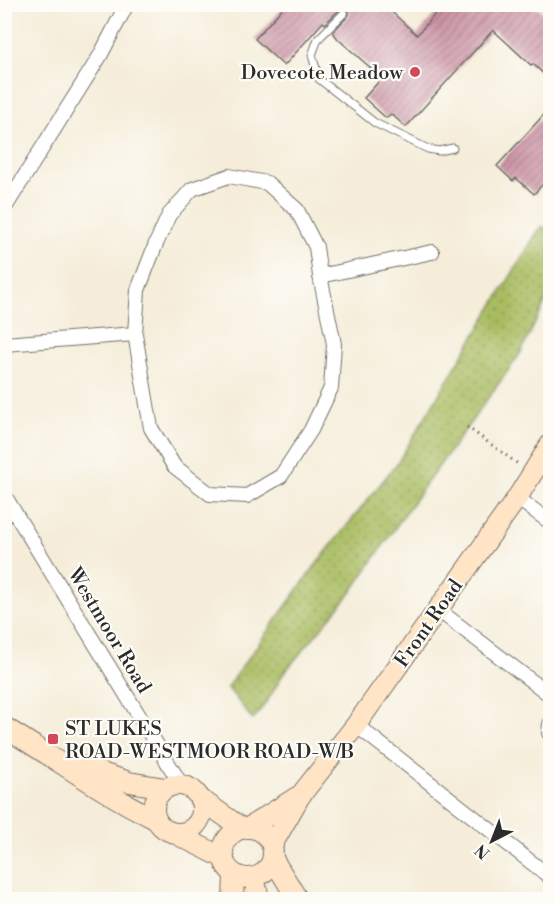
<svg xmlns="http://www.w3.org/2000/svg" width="555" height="904" font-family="'Libre Bodoni',serif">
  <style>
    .grass { fill: url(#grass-dots); stroke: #6a7446; stroke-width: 1.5 }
    .building { fill: url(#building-hatch) }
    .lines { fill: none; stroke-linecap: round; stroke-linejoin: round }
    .lane-casing { stroke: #726f68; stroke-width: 9 }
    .street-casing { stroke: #726f68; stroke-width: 16 }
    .secondary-casing { stroke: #726f68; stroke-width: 22 }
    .path { stroke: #726f68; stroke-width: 3; stroke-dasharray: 1.5 4.5; stroke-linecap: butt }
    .lane { stroke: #fff; stroke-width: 7 }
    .street { stroke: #fff; stroke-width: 14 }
    .secondary { stroke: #ffe4c6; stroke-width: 20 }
    .poi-dot { fill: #d1495b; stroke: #fdfcf7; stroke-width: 2 }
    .labels { text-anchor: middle; stroke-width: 4.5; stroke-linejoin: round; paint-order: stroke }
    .poi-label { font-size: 20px; fill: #2b2b2b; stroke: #fdfcf7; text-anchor: end }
    .street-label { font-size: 20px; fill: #2b2b2b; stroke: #fdfcf7 }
  </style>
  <defs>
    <pattern id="grass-dots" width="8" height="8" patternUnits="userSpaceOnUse" patternTransform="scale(1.5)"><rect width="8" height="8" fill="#a9bc60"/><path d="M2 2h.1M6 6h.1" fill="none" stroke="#8a994f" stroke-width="1.8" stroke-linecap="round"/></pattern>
    <pattern id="building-hatch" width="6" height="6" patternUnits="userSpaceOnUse" patternTransform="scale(1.5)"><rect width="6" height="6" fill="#cb93a4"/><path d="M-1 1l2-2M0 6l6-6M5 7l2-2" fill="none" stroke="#a57886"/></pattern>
  </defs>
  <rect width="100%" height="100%" fill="#fdfcf7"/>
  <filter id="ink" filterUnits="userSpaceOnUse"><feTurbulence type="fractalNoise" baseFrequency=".0167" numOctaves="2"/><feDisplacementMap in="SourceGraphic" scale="12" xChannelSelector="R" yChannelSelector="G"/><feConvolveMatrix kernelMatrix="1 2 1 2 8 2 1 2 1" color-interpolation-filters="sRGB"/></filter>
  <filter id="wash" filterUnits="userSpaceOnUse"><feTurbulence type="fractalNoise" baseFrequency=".008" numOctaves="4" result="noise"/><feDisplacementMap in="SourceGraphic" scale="24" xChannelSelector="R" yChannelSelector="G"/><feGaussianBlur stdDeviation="1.35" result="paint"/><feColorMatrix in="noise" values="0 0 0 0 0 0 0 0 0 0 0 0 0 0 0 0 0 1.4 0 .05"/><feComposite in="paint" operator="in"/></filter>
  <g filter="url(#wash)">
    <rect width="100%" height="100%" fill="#f5edd9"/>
    <!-- grass -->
    <path class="grass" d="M541,226L550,230V292L520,354L408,509L350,594L283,674L268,700L253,720L227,687L318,562L398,462Z"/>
    <g id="blocks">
      <!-- building -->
      <g class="building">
        <path d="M286,4H358L364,10L369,4H383L417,35L444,4H535L550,19V80L533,64L531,65L493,30L406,127L391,114L386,118L364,98L382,78L338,39L333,32L349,15V11L346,8L340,9L325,24L323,22L284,66L255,39Z"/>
        <path d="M550,108V176L534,194L516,178L513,181L497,166Z"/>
      </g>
    </g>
  </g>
  <g filter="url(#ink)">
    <use href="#blocks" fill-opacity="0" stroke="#726f68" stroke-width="1.5"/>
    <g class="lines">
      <!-- lane casing -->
      <g class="lane-casing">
        <path id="lane" d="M344,13L318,39L312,55L319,79L375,123L428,149L439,151L453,148"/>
      </g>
      <!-- street casing -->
      <g class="street-casing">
        <g id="street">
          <path d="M229,176L267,183L297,210L316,247L320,276L334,344L331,388L311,430L281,476L247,496L210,494L174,466L151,428L135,334L138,290L155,246L169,215L192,189Z"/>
          <path d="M4,209L100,56L127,4"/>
          <path d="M320,276L432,252"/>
          <path d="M4,344L135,334"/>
          <path d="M4,495L182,786"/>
          <path d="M517,498L550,522"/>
          <path d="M437,609L550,695"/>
          <path d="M356,725L550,877"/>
          <path d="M549,733L550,724"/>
        </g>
      </g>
      <!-- secondary casing -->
      <g class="secondary-casing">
        <g id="secondary">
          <path d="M4,727C55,758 102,793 155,819"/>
          <path d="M80,766L129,782L165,788"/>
          <circle cx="178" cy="809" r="24"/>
          <path d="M199,798L243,829"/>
          <path d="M248,828L297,797"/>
          <circle cx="248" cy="853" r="25"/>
          <path d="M176,834L224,858"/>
          <path d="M272,845L300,796L356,725L517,498L550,445"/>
          <path d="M273,859L298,900"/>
          <path d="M254,878L258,894L257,900"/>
          <path d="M233,900L234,874"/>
        </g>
      </g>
      <!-- path -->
      <path class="path" d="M467,427L518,464"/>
      <!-- lane -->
      <use href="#lane" class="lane"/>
      <!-- street -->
      <use href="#street" class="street"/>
      <!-- secondary -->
      <use href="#secondary" class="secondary"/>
    </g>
  </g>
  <!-- markers -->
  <g class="poi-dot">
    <circle cx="415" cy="72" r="6"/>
    <rect x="47" y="733" width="12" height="12" rx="3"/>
  </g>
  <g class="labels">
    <!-- poi labels -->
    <g class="poi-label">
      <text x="403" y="79">Dovecote Meadow</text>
      <text x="65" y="735" text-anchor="start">ST LUKES<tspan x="65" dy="23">ROAD-WESTMOOR ROAD-W/B</tspan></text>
    </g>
    <!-- street labels -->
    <g class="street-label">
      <text transform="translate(428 623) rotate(-55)" y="7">Front Road</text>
      <text transform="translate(110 630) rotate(59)" y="7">Westmoor Road</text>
    </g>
  </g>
  <!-- margin -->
  <rect width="555" height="904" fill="none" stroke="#fdfcf7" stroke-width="24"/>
  <!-- north arrow -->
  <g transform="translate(492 841) rotate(222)" stroke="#fdfcf7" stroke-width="4.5" paint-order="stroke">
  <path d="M0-4.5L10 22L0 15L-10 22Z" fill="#2b2b2b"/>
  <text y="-9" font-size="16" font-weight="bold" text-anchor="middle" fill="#2b2b2b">N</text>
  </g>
</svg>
